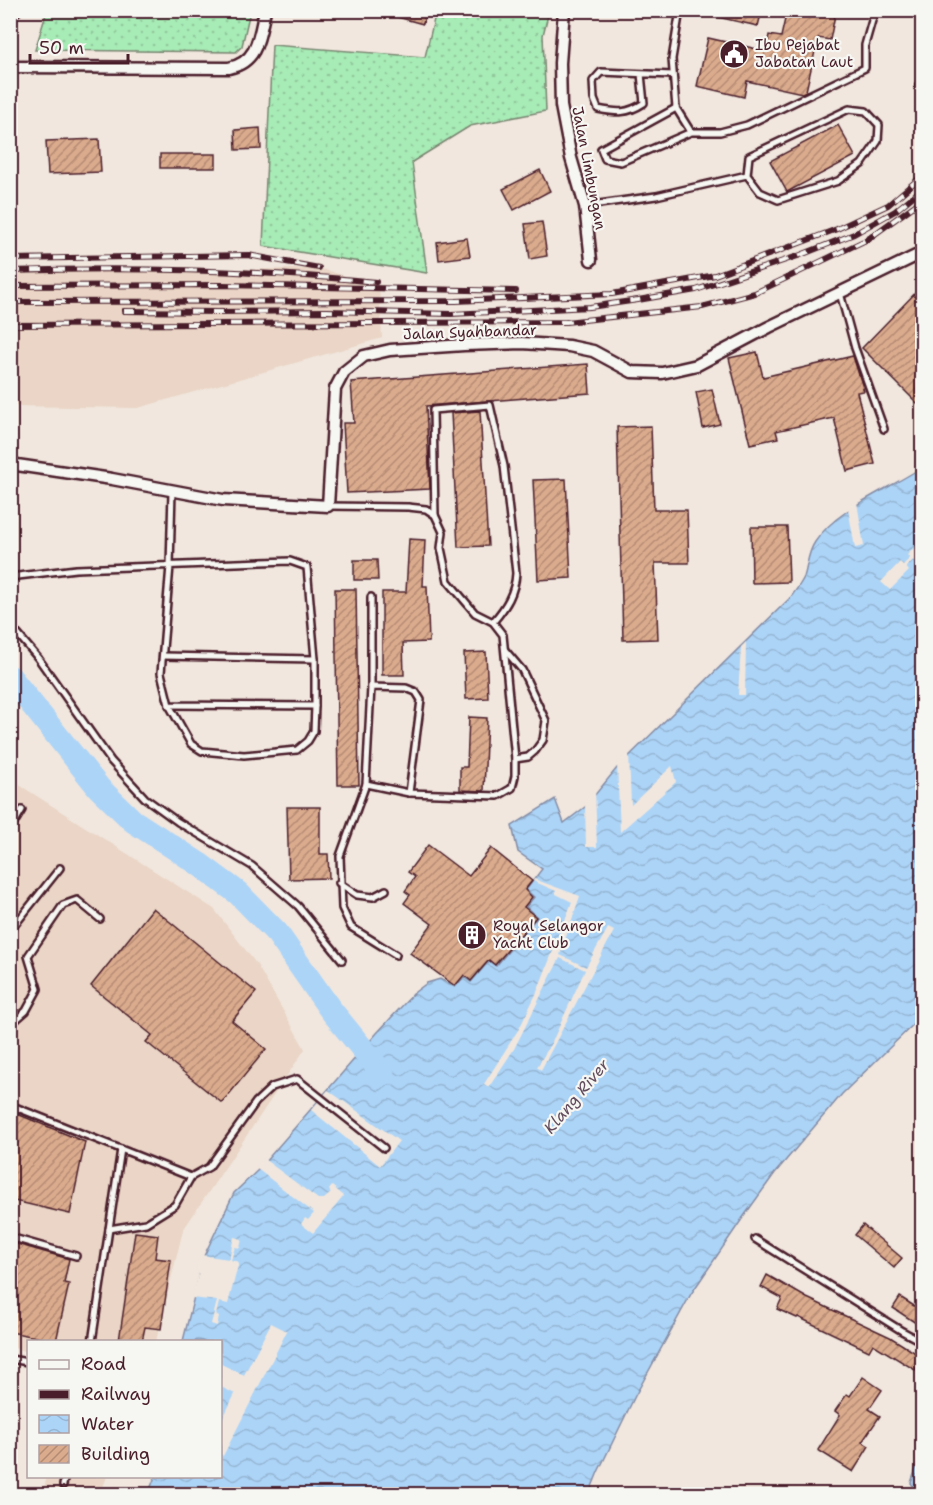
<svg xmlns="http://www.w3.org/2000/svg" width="933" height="1505" font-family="'Shantell Sans',sans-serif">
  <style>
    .built { fill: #ead5c6 }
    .grass { fill: url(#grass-dots); stroke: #788570; stroke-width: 1.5 }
    .water { fill: url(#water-waves); stroke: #858ca5; stroke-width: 1.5 }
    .pier { fill: #f1e7de }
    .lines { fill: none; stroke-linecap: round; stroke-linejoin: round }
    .river { stroke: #acd4f7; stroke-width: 24 }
    .building { fill: url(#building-hatch); stroke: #4a1f2b; stroke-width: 1.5 }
    .lane-casing { stroke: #4a1f2b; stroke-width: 10 }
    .street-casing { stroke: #4a1f2b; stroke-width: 15 }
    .lane { stroke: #f6f6f2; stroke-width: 5 }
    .street { stroke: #f6f6f2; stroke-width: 10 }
    .rail-casing { stroke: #4a1f2b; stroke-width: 6 }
    .rail { stroke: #f6f6f2; stroke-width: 4; stroke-dasharray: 11; stroke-linecap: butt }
    .labels { text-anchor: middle; stroke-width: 4.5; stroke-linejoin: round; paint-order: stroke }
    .poi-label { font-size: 15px; fill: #4a1f2b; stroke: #f6f6f2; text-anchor: start }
    .street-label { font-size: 15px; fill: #4a1f2b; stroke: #f6f6f2 }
    .water-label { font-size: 16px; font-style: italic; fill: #624c5e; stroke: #f6f6f2 }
  </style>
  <defs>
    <pattern id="grass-dots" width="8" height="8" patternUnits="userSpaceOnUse" patternTransform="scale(1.5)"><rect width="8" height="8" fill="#a7ebb6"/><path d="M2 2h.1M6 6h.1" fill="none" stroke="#91c99d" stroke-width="1.8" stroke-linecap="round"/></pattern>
    <pattern id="water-waves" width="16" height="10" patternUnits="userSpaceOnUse" patternTransform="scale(1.5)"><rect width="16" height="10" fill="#acd4f7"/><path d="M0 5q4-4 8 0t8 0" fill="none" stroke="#96b6d4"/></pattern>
    <pattern id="building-hatch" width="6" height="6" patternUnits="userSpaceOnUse" patternTransform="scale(1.5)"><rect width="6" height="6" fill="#dbab8d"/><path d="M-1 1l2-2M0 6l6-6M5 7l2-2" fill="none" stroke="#b48b73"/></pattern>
  </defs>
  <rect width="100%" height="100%" fill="#f1e7de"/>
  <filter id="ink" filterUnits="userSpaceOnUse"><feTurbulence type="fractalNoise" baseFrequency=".0167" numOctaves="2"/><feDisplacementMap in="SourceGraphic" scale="12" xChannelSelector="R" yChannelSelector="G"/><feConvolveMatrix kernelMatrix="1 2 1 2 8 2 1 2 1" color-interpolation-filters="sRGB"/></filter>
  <g filter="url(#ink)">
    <!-- built -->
    <g class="built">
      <path d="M322,269L379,286L382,338L138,408L11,406V270Z"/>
      <path d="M10,779L214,909L257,965L305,1049L183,1230L156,1341L28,1342V1352L11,1347Z"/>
      <path d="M47,1477H107L100,1494H42Z"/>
    </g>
    <!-- grass -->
    <g class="grass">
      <path d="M47,11V10L250,11L242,46L236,52L35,50Z"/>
      <path d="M436,11H549L543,35L546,111L470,126L412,162L427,273L263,246L272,45L425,57Z"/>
    </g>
    <!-- water -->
    <g class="water">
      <path d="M922,467V1016L842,1094L775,1173L742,1219L691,1294L635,1396L598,1472L589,1494H148L155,1477L220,1476V1342L183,1341L204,1256L234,1193L258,1170L377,1033L415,992L427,983L440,979L455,987L464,977L471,982L489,961L496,966L537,917L526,907L534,897L526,890L542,869L518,852L512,826L555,799L564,823L585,807L617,768L791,597C795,591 801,584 804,577C808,565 807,554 815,542C837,508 890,489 922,467Z"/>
      <path d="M922,1451V1494H918L911,1483Z"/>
    </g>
    <!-- pier -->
    <g class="pier">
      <path d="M857,502L864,546L855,548L848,508Z"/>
      <path d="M922,540V557L916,563L913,560L906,567L909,571L890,590L881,582L900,562L903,565L910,558L907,555Z"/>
      <path d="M746,642L745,695H738L741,647Z"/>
      <path d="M629,753L631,805L672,766L676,782L620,832L617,764Z"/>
      <path d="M595,788L597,847H586L585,802Z"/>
      <path d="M534,879L580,896L560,955L586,967L608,928L614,931L541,1070L537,1067L552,1042L585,970L560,958L514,1049L489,1087L484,1084L520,1027L537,992L572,902L556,894V891L533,881Z"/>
      <path d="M328,1090L399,1141L380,1166L311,1110Z"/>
      <path d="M264,1159L318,1199H324L331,1193L329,1190L332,1186L344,1196L313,1233L301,1224L305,1218L308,1220L314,1213L256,1168Z"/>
      <path d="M234,1237L242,1239L240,1248L235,1247L231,1260L239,1262L228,1304L219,1302L216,1315L219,1317L217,1326L211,1324L217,1301L192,1298L199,1273L196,1272L201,1255L229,1259Z"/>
      <path d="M271,1323L287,1331L223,1456L221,1454V1422L235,1394L221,1387V1364L244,1375Z"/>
    </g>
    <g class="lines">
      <!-- river -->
      <path class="river" d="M10,677L99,788L133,821L199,864L238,893L277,933L330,1009L383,1074"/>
    </g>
    <!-- building -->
    <g class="building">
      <path d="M386,10H426L423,24L386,14Z"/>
      <path d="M708,10H762L758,26L708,15Z"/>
      <path d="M787,10H836L830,40L818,38L806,91L802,93L747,81L744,97L697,86L708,38L766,51L769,35L781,37Z"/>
      <path d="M838,125L855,156L787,192L770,161Z"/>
      <path d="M260,128L261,149L236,150L235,130Z"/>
      <path d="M99,139L101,172L48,174L46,141Z"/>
      <rect x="160" y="154" width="56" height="14"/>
      <path d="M540,170L550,191L514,210L503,189Z"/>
      <path d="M542,222L547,256L530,259L525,224Z"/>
      <path d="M467,238L470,256L439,260L437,242Z"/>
      <path d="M922,286V408L862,348Z"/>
      <path d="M757,352L763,377L853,356L864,391L857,392L875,464L847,471L834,418L776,431L778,438L750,444L729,358Z"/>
      <path d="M588,364L590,393L426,406L430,489L347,493L343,423H354L351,382Z"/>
      <path d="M712,389L720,424L703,428L696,392Z"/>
      <path d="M480,411L488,546L458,547L451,413Z"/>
      <path d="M651,426L654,510H687L689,563H655L658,639L623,640L617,427Z"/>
      <path d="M566,479L571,578L538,580L533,480Z"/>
      <path d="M751,527H787L789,582L752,583Z"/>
      <path d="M409,539L425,540L423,586H427L429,642L403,643L404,675H382V592H406Z"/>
      <path d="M354,560H377L378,580H354Z"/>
      <path d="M335,589H356L359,785H338Z"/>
      <path d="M486,652L488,698L466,699L464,653Z"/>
      <path d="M469,717L487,718L484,791L460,790V767H467Z"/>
      <path d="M287,807H320V854H328L329,878L289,879Z"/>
      <path d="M428,845L469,876L491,848L532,881L525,890L532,897L524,907L536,917L495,965L489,960L471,981L464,975L455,986L410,953L432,924L404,903L410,895L405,891L415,877L408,872Z"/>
      <path d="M153,908L256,992L232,1021L266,1049L222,1103L146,1042L152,1035L91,986Z"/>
      <path d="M10,1111L85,1142L70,1214L10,1200Z"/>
      <path d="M863,1225L902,1258L894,1268L855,1235Z"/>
      <path d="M135,1232L158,1235L155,1258L171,1260L161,1329L145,1327L142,1341H119Z"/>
      <path d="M10,1242L69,1259L64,1283L69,1284L56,1341L10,1332Z"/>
      <path d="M767,1275L807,1298L890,1337L922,1357L915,1370L873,1344L869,1351L798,1317L797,1318L777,1309L782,1298L761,1287Z"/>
      <path d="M900,1297L922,1311V1327L893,1308Z"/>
      <path d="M863,1377L882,1390L869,1409L880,1416L862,1442L869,1446L853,1472L818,1450L840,1415L835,1411L847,1394L850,1396Z"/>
    </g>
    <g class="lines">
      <!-- lane casing -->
      <g class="lane-casing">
        <g id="lane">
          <path d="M680,10L672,59L676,108L691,132H720L747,125L865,68V45L875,10"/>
          <path d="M10,18L19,10"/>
          <path d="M641,74L644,103C627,114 618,113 598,109L594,99L593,81L601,72L673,75"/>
          <path d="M922,77L919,85L922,87"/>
          <path d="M676,108L601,149L605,159L621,162L691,132"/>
          <path d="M585,206L656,196L747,175L749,156L849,109L866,111L879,125L878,141L862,164L838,181L778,200L760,192L747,175"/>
          <path d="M840,293L855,348L884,429"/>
          <path d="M328,506L408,507L426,509L435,515L443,532L441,548L448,581L475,613L493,622L503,635L515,759V776L512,788L498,796L409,793L366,784L340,856L342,908L351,927L396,955"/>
          <path d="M435,515L433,410L490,405L504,466L516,573C515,593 506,607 493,622"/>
          <path d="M10,577L76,569L290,561L307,567L315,659V706L169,705L161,673L170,566L172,491"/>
          <path d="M371,597V687"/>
          <path d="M10,625L38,658L111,761L145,798L178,822L252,866L298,906L342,960"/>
          <path d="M505,650L522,670L546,721L543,740L535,751L528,757L515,759"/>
          <path d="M163,656L315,659"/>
          <path d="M169,705L191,744L202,751L244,755L297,750L308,741L314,731L315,706"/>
          <path d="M366,784L371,687L406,688L416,692L421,700L409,793"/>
          <path d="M10,830L22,810"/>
          <path d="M339,883L357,895L373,897L386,890"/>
          <path d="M10,931L60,868"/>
          <path d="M10,1025L26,1011L38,989L28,956L63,905L77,900L100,919"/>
          <path d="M10,1105L191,1177L209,1167L256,1102L272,1087L297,1079L384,1148"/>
          <path d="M109,1229L121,1149"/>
          <path d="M10,1237L76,1256"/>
          <path d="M755,1239L902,1331L915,1338H922"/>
          <path d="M92,1342L109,1229L146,1223L175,1205L191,1177"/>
          <path d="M10,1359L28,1362"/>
          <path d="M63,1485L65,1476"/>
        </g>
      </g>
      <!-- street casing -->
      <g class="street-casing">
        <g id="street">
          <path d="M564,10L560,63L561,106L571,158L585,206L591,260"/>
          <path d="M10,67L229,68C258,62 259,37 265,10"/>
          <path d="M10,464L112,479L223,500L328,506L335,389L344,372L364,356L390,350L464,345L522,343L569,346L593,351L632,372L662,373L697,365L769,327L922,253"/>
        </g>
      </g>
      <!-- lane -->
      <use href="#lane" class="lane"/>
      <!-- street -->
      <use href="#street" class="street"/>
      <!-- rail casing -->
      <g class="rail-casing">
        <g id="rail">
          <path d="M10,259L248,255L319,268"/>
          <path d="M10,271C133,267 255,270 376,282"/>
          <path d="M10,286L222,285L516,291"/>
          <path d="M10,302L456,301L612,294L715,275L837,229L888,205L922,176"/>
          <path d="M124,311L218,312L327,311L451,314L590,307L638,300L696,290L798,256L854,234L895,211L922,189"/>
          <path d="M10,325L566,322L702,307L755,293L868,239L922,200"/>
        </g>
      </g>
      <!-- rail -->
      <use href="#rail" class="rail"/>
    </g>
  </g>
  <!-- icons -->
  <defs>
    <g id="civic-disc" transform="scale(1.5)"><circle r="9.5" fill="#4a1f2b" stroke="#f6f6f2"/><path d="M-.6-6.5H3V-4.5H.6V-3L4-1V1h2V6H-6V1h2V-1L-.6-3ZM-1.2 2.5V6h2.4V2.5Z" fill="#fff"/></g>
    <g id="building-disc" transform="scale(1.5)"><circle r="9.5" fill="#4a1f2b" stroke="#f6f6f2"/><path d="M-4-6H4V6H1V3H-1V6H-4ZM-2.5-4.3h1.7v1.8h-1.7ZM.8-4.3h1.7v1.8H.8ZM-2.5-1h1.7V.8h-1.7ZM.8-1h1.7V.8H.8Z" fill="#fff"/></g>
  </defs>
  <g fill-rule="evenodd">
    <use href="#civic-disc" x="734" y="54"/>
    <use href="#building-disc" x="472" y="935"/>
  </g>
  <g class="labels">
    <!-- poi labels -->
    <g class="poi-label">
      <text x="755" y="50">Ibu Pejabat<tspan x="755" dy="17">Jabatan Laut</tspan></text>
      <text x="493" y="931">Royal Selangor<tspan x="493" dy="17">Yacht Club</tspan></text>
    </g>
    <!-- street labels -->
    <g class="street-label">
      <text transform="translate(589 168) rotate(79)" y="5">Jalan Limbungan</text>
      <text transform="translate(470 332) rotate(-2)" y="5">Jalan Syahbandar</text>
    </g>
    <!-- water labels -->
    <g class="water-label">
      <text transform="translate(576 1096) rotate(-50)" y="6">Klang River</text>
    </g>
  </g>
  <!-- margin -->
  <rect width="933" height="1505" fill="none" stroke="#f6f6f2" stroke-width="36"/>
  <rect x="18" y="18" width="897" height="1469" fill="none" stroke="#4a1f2b" stroke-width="2" filter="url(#ink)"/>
  <!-- legend -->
  <rect x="27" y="1340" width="195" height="138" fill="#f6f6f2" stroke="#b1a0a2" stroke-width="1.5"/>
  <rect x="39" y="1360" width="30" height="9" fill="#f6f6f2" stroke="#b1a0a2" stroke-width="1.5"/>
  <text x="81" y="1370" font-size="18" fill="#4a1f2b">Road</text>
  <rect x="39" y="1390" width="30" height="9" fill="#4a1f2b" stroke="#b1a0a2" stroke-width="1.5"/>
  <text x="81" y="1400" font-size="18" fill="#4a1f2b">Railway</text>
  <rect x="39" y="1415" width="30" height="18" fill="url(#water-waves)" stroke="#b1a0a2" stroke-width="1.5"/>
  <text x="81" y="1430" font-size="18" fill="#4a1f2b">Water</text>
  <rect x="39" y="1445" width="30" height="18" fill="url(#building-hatch)" stroke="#b1a0a2" stroke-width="1.5"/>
  <text x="81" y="1460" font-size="18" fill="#4a1f2b">Building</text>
  <!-- scale -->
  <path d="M30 54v9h98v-9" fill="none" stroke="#4a1f2b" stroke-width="3"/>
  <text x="39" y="54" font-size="18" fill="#4a1f2b" stroke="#f6f6f2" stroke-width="4.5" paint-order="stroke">50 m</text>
</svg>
